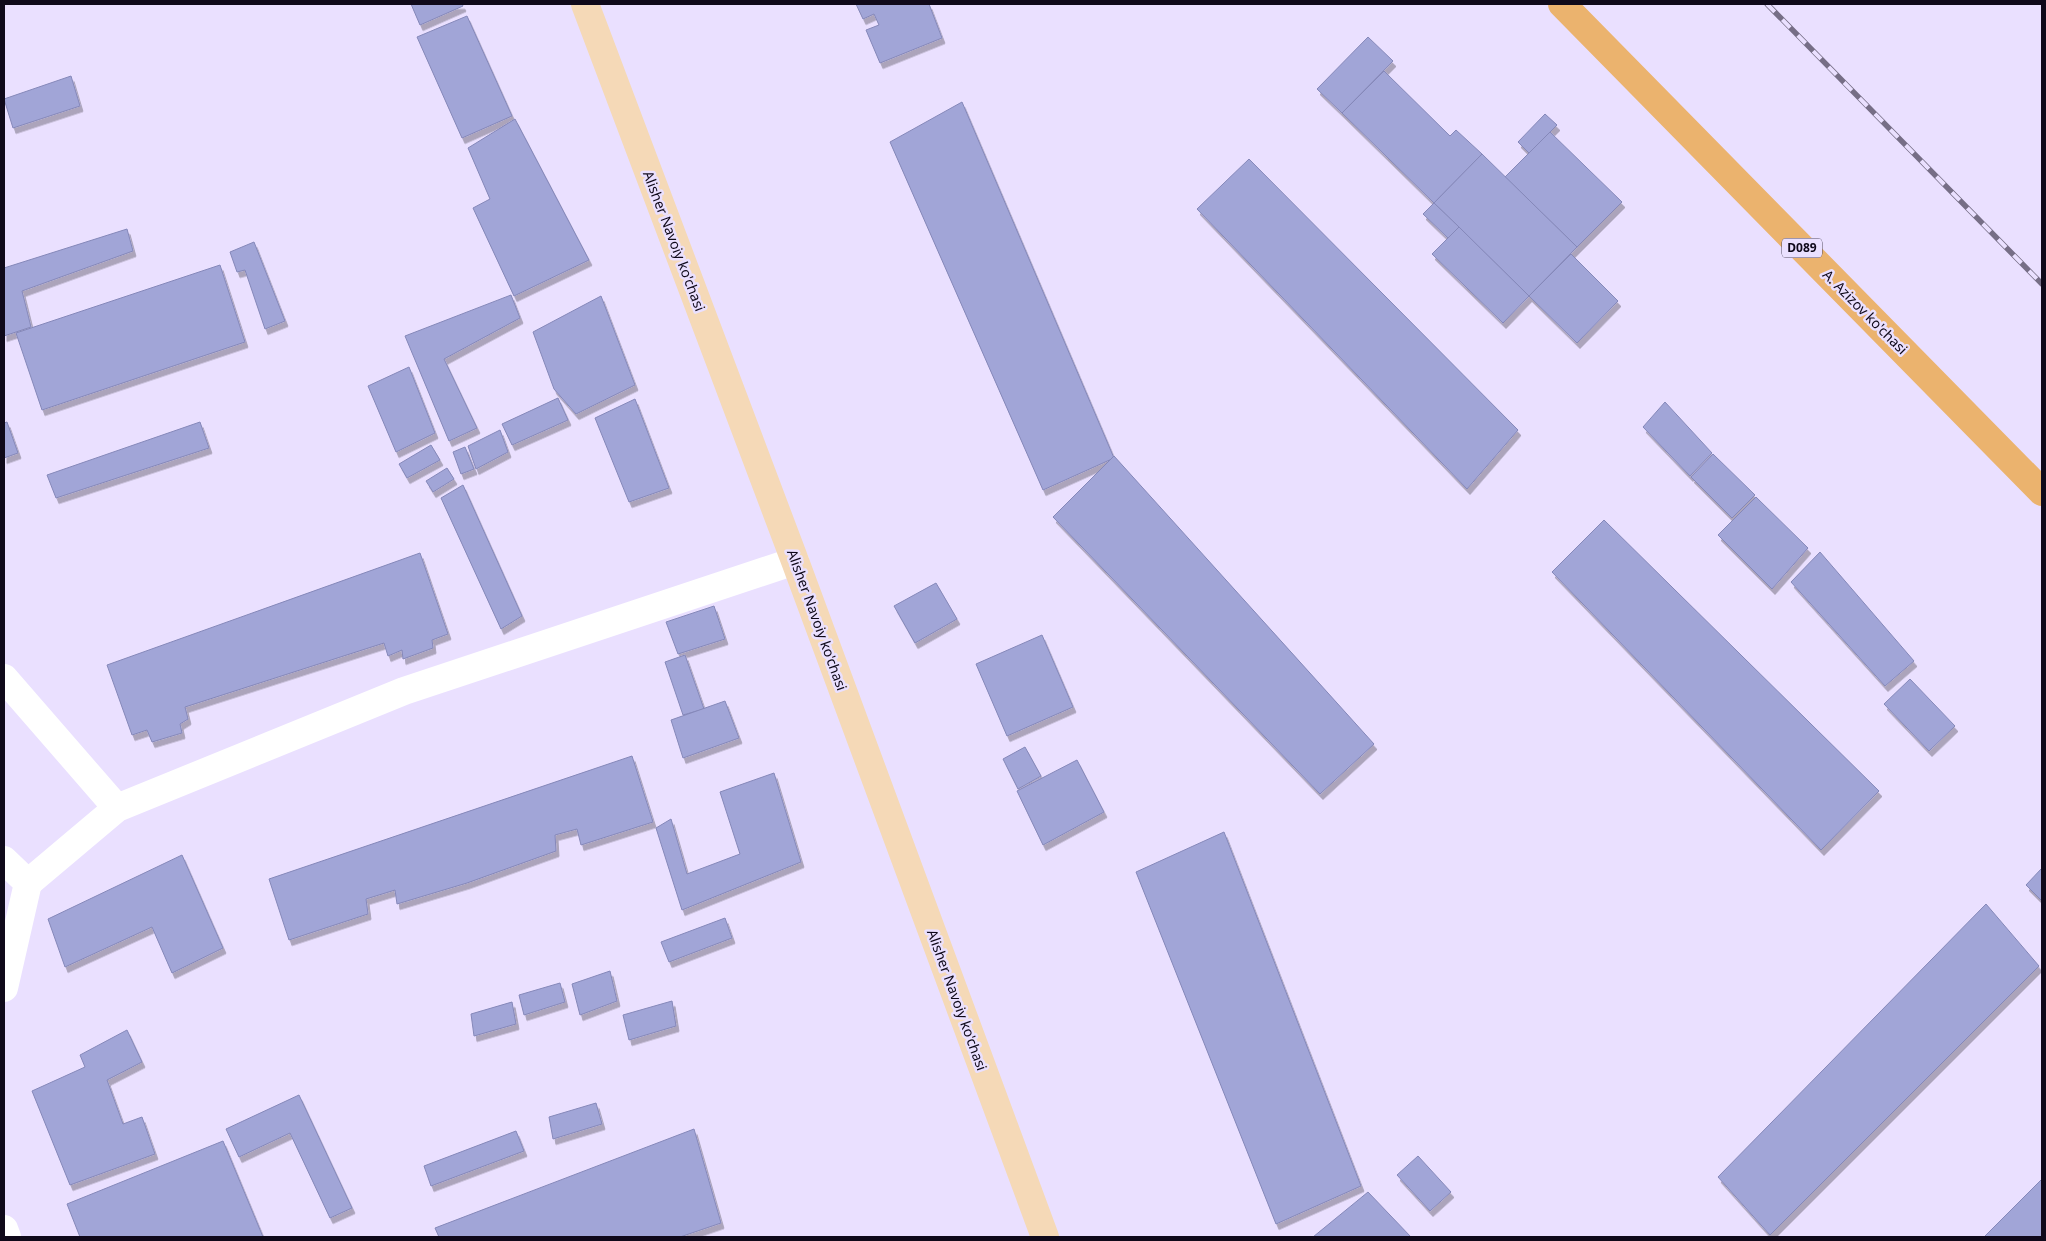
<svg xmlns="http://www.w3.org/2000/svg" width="2046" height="1241" font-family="'Noto Sans',sans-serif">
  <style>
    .building { fill: #a1a5d7; stroke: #8588b9; filter: url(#shadow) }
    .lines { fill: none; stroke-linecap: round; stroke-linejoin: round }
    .street { stroke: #fff; stroke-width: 28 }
    .secondary { stroke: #f5d9b7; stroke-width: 28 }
    .primary { stroke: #ebb36e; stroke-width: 28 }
    .rail-casing { stroke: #766e86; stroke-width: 5.5 }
    .rail { stroke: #eae0ff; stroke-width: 4; stroke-dasharray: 11; stroke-linecap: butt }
    .labels { text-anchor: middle; stroke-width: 5; stroke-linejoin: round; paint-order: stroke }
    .shield { fill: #eae0ff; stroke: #514a5f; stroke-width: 1 }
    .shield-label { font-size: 12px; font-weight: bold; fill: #0f091a }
    .street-label { font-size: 14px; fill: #0f091a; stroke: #eae0ff }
  </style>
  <defs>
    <filter id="shadow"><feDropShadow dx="3" dy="5.5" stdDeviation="0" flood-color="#0004"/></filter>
  </defs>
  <rect width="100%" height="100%" fill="#eae0ff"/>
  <!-- building -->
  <g class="building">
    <path d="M411,4H462L463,6L420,25Z"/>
    <path d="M856,4H929L942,38L880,63L866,30L879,25L874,14L863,19Z"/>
    <path d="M467,16L512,116L462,138L417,37Z"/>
    <path d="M1368,37L1393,61L1342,113L1317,89Z"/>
    <path d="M1384,71L1450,136L1456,130L1482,154L1434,203L1342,113Z"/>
    <path d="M71,76L80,106L13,128L4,99Z"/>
    <path d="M962,102L1114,458L1043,490L890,142Z"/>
    <path d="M1545,114L1557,125L1529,153L1518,142Z"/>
    <path d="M515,119L589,260L514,296L473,208L490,199L468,148Z"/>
    <path d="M1550,132L1622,202L1577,247L1505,177Z"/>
    <path d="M1482,154L1577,247L1529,296L1434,203Z"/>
    <path d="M1249,159L1518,430L1467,489L1197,209Z"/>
    <path d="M1434,203L1459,227L1448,238L1423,214Z"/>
    <path d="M1459,227L1529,296L1503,323L1432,254Z"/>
    <path d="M127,229L133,251L22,291L31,327L4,336V268Z"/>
    <path d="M254,242L285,321L265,329L245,270L237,272L230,252Z"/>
    <path d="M1571,254L1618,301L1577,343L1529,296Z"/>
    <path d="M220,265L245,342L42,410L16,333Z"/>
    <path d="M511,295L520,318L444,359L477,428L449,441L405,336Z"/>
    <path d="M601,296L635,385L576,414L554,389L533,332Z"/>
    <path d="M409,367L435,433L396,452L368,386Z"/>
    <path d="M558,398L568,420L512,445L502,424Z"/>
    <path d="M635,399L669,488L629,502L595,418Z"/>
    <path d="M1665,402L1712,453L1690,476L1643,427Z"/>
    <path d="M7,422L18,453L4,458V423Z"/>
    <path d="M200,422L209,448L56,498L47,475Z"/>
    <path d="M500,430L508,452L476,469L468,446Z"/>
    <path d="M431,445L440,460L407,478L399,464Z"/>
    <path d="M465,447L474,469L461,474L453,452Z"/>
    <path d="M1713,454L1755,495L1732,518L1691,477Z"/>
    <path d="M1114,456L1374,744L1320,794L1053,517Z"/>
    <path d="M447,468L454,479L433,492L426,481Z"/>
    <path d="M463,485L522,616L501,629L441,498Z"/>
    <path d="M1756,497L1808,548L1772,589L1718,535Z"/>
    <path d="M1604,520L1879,791L1821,850L1552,572Z"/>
    <path d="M1820,552L1914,661L1885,686L1791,582Z"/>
    <path d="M420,553L448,634L432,640L433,648L403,659L402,650L388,656L384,643L185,707L188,719L180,724L182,733L152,742L147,730L132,735L107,665Z"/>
    <path d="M936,583L957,619L915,643L894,606Z"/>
    <path d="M714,606L725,639L678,654L666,622Z"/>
    <path d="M1042,635L1073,707L1007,736L976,664Z"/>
    <path d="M685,655L704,709L683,715L665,662Z"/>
    <path d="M1910,679L1955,726L1929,751L1884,704Z"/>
    <path d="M725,701L739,738L683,758L671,720Z"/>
    <path d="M1025,747L1041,776L1018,789L1003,759Z"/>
    <path d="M632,756L653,822L581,845L577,829L555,835L556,851L467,883L397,904L395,890L366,899L368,914L289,940L269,879Z"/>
    <path d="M1077,760L1104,812L1043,845L1017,791Z"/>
    <path d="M774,773L801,862L682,910L656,828L671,819L687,874L740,854L720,792Z"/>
    <path d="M1224,832L1361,1186L1276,1224L1136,872Z"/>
    <path d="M182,855L223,948L172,973L152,927L65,967L48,919Z"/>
    <path d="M2042,868V901L2026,885Z"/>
    <path d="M1986,904L2039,966L1770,1235L1718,1177Z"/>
    <path d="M725,918L732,938L669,962L661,942Z"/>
    <path d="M610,971L617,1001L580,1015L572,984Z"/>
    <path d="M560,983L565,1002L524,1015L519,995Z"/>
    <path d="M672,1001L676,1026L629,1040L623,1015Z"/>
    <path d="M512,1002L516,1024L474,1036L471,1014Z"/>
    <path d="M127,1030L142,1062L107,1080L123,1124L142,1117L155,1154L70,1185L32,1091L85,1067L80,1055Z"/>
    <path d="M299,1095L352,1208L330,1218L290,1133L239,1157L226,1129Z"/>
    <path d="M596,1103L602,1124L553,1139L549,1117Z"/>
    <path d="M694,1129L721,1223L680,1237H439L435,1228Z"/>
    <path d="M516,1131L524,1151L431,1186L424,1166Z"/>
    <path d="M223,1141L263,1237H80L67,1204Z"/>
    <path d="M1418,1156L1451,1192L1430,1211L1397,1175Z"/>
    <path d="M2042,1179V1237H1984Z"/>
    <path d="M1368,1192L1411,1237H1313Z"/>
  </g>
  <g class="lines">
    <!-- street -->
    <g class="street">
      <path d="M4,678L117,808"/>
      <path d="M4,860L28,883L4,988"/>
      <path d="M28,883L117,808L404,691L795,561"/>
      <path d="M4,1229L7,1237"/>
    </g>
    <!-- secondary -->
    <path class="secondary" d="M585,4L795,561L1045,1237"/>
    <!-- primary -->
    <path class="primary" d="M1562,4L2042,492"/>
    <!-- rail casing -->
    <g class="rail-casing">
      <path id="rail" d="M1767,4L2042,284"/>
    </g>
    <!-- rail -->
    <use href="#rail" class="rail"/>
  </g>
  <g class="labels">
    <!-- shield labels -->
    <rect class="shield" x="1782" y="238.5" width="40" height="19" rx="4"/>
    <g class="shield-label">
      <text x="1802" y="252">D089</text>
    </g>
    <!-- street labels -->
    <g class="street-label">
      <text transform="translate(674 241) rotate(69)" y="5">Alisher Navoiy ko'chasi</text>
      <text transform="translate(1865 312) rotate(45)" y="5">A. Azizov ko'chasi</text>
      <text transform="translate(817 620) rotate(70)" y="5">Alisher Navoiy ko'chasi</text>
      <text transform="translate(957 1000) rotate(70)" y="5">Alisher Navoiy ko'chasi</text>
    </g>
  </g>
  <!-- border -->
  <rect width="2046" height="1241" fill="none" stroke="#0f091a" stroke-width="10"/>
</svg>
